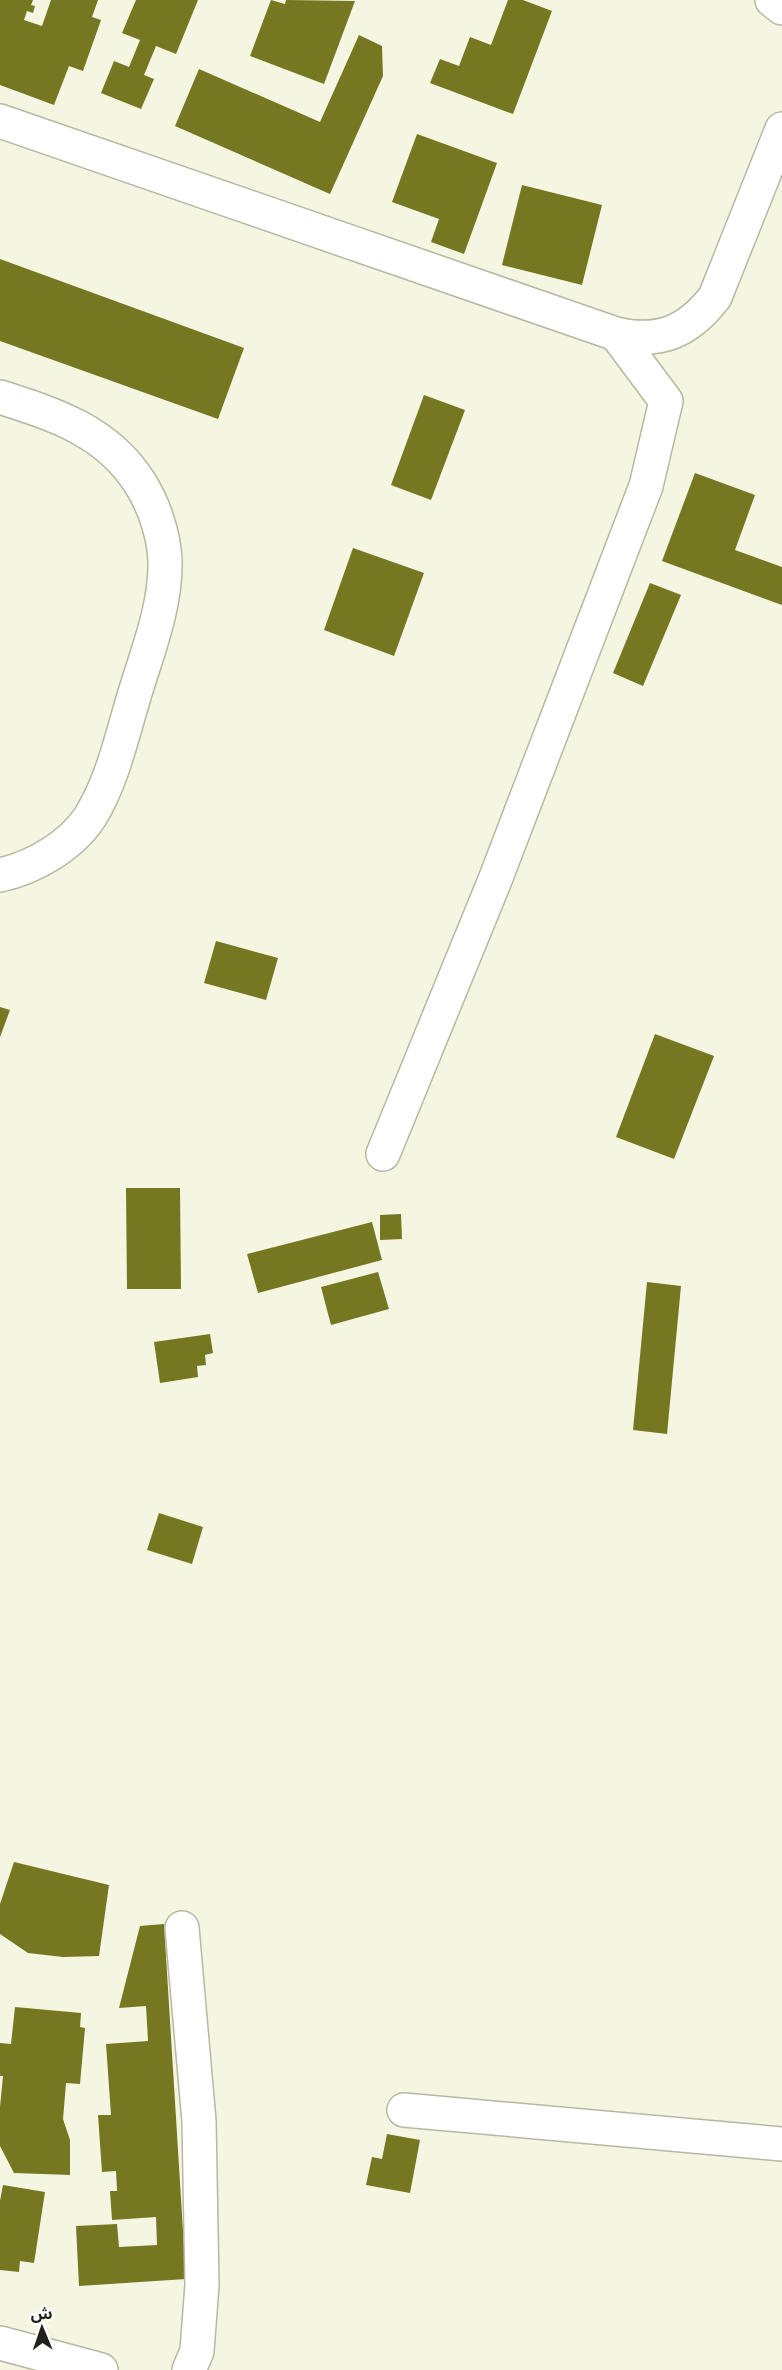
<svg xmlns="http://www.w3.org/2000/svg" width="782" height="2370" font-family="'Varela Round','Noto Sans Arabic',sans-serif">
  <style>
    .building { fill: #767721 }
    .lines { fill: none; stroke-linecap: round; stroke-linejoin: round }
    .minor-casing { stroke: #b6b8a4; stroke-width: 36 }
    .minor { stroke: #fff; stroke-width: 33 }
  </style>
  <rect width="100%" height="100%" fill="#f4f6e1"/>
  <!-- building -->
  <g class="building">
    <path d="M0,0H33L31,5L35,6L33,13L27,11L24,20L42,26L51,0H98L92,17L101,20L83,71L69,66L54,105L0,85Z"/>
    <path d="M136,0H198L176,54L156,46L144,75L154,79L141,109L101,93L114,61L129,67L140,40L122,33Z"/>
    <path d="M271,0L285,4L286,0L355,1L324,84L250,56Z"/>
    <path d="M508,0H523L552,11L513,114L430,83L440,59L459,66L470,37L491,45Z"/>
    <path d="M359,35L382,46L383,76L330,194L175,126L199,69L320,122Z"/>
    <path d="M417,134L497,163L464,254L431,242L439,219L392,202Z"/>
    <path d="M522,185L602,205L582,285L502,265Z"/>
    <path d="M0,259L244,348L218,419L0,341Z"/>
    <path d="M424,395L465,410L431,500L391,485Z"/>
    <path d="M695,473L755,495L735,550L782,567V605L662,561Z"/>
    <path d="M353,548L424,573L394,656L324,630Z"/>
    <path d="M650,583L681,595L643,686L613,673Z"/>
    <path d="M216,941L278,958L266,1000L204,983Z"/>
    <path d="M0,1007L10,1010L0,1037Z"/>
    <path d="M655,1034L714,1056L674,1159L616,1137Z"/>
    <path d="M126,1188H180L181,1289H127Z"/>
    <path d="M401,1214L402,1239L380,1240V1215Z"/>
    <path d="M372,1222L382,1260L258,1293L247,1254Z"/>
    <path d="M378,1272L389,1309L331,1325L321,1287Z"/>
    <path d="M647,1282L681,1286L667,1434L633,1430Z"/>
    <path d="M210,1334L213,1353L205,1355L206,1365L197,1366L198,1377L160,1383L154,1342Z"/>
    <path d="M159,1513L203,1527L192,1564L147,1550Z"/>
    <path d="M14,1862L109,1885L99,1956L63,1957L28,1953L0,1934V1904Z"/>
    <path d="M164,1924L186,2279L79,2286L76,2226L117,2224L119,2247L157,2245L156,2217L112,2220L110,2191H117L116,2171L102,2172L98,2115H111L106,2044L148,2041L146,2006L119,2008L140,1926Z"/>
    <path d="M15,2007L81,2013L80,2027L85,2028L80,2084L66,2083L63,2119L70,2140V2175L14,2173L0,2146V2107L3,2076H0V2043L11,2044Z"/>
    <path d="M387,2134L420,2140L410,2193L366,2185L372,2157L382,2159Z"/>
    <path d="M3,2185L45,2192L34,2263L20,2261L19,2272L0,2270V2201Z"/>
  </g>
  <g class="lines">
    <!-- minor casing -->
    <g class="minor-casing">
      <g id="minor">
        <path d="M772,0L782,8"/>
        <path d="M0,121L616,334C659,344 688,332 715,297L782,129"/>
        <path d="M0,397C56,415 107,431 140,483C154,505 164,535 165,561C166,606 148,650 135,693C122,735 113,780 90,817C71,846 33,868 0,875"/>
        <path d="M383,1154L495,880L646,486L666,401L616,334"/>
        <path d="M182,1928L199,2121L202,2285L197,2351L189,2370"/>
        <path d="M404,2110L782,2144"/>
        <path d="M0,2343L101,2370"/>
      </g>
    </g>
    <!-- minor -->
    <use href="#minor" class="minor"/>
  </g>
  <!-- north arrow -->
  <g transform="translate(42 2328) rotate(358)" stroke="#ffffff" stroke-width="4.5" paint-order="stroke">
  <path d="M0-4.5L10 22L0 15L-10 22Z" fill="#22221b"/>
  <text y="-9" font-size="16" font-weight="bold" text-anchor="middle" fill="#22221b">ش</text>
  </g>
</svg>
